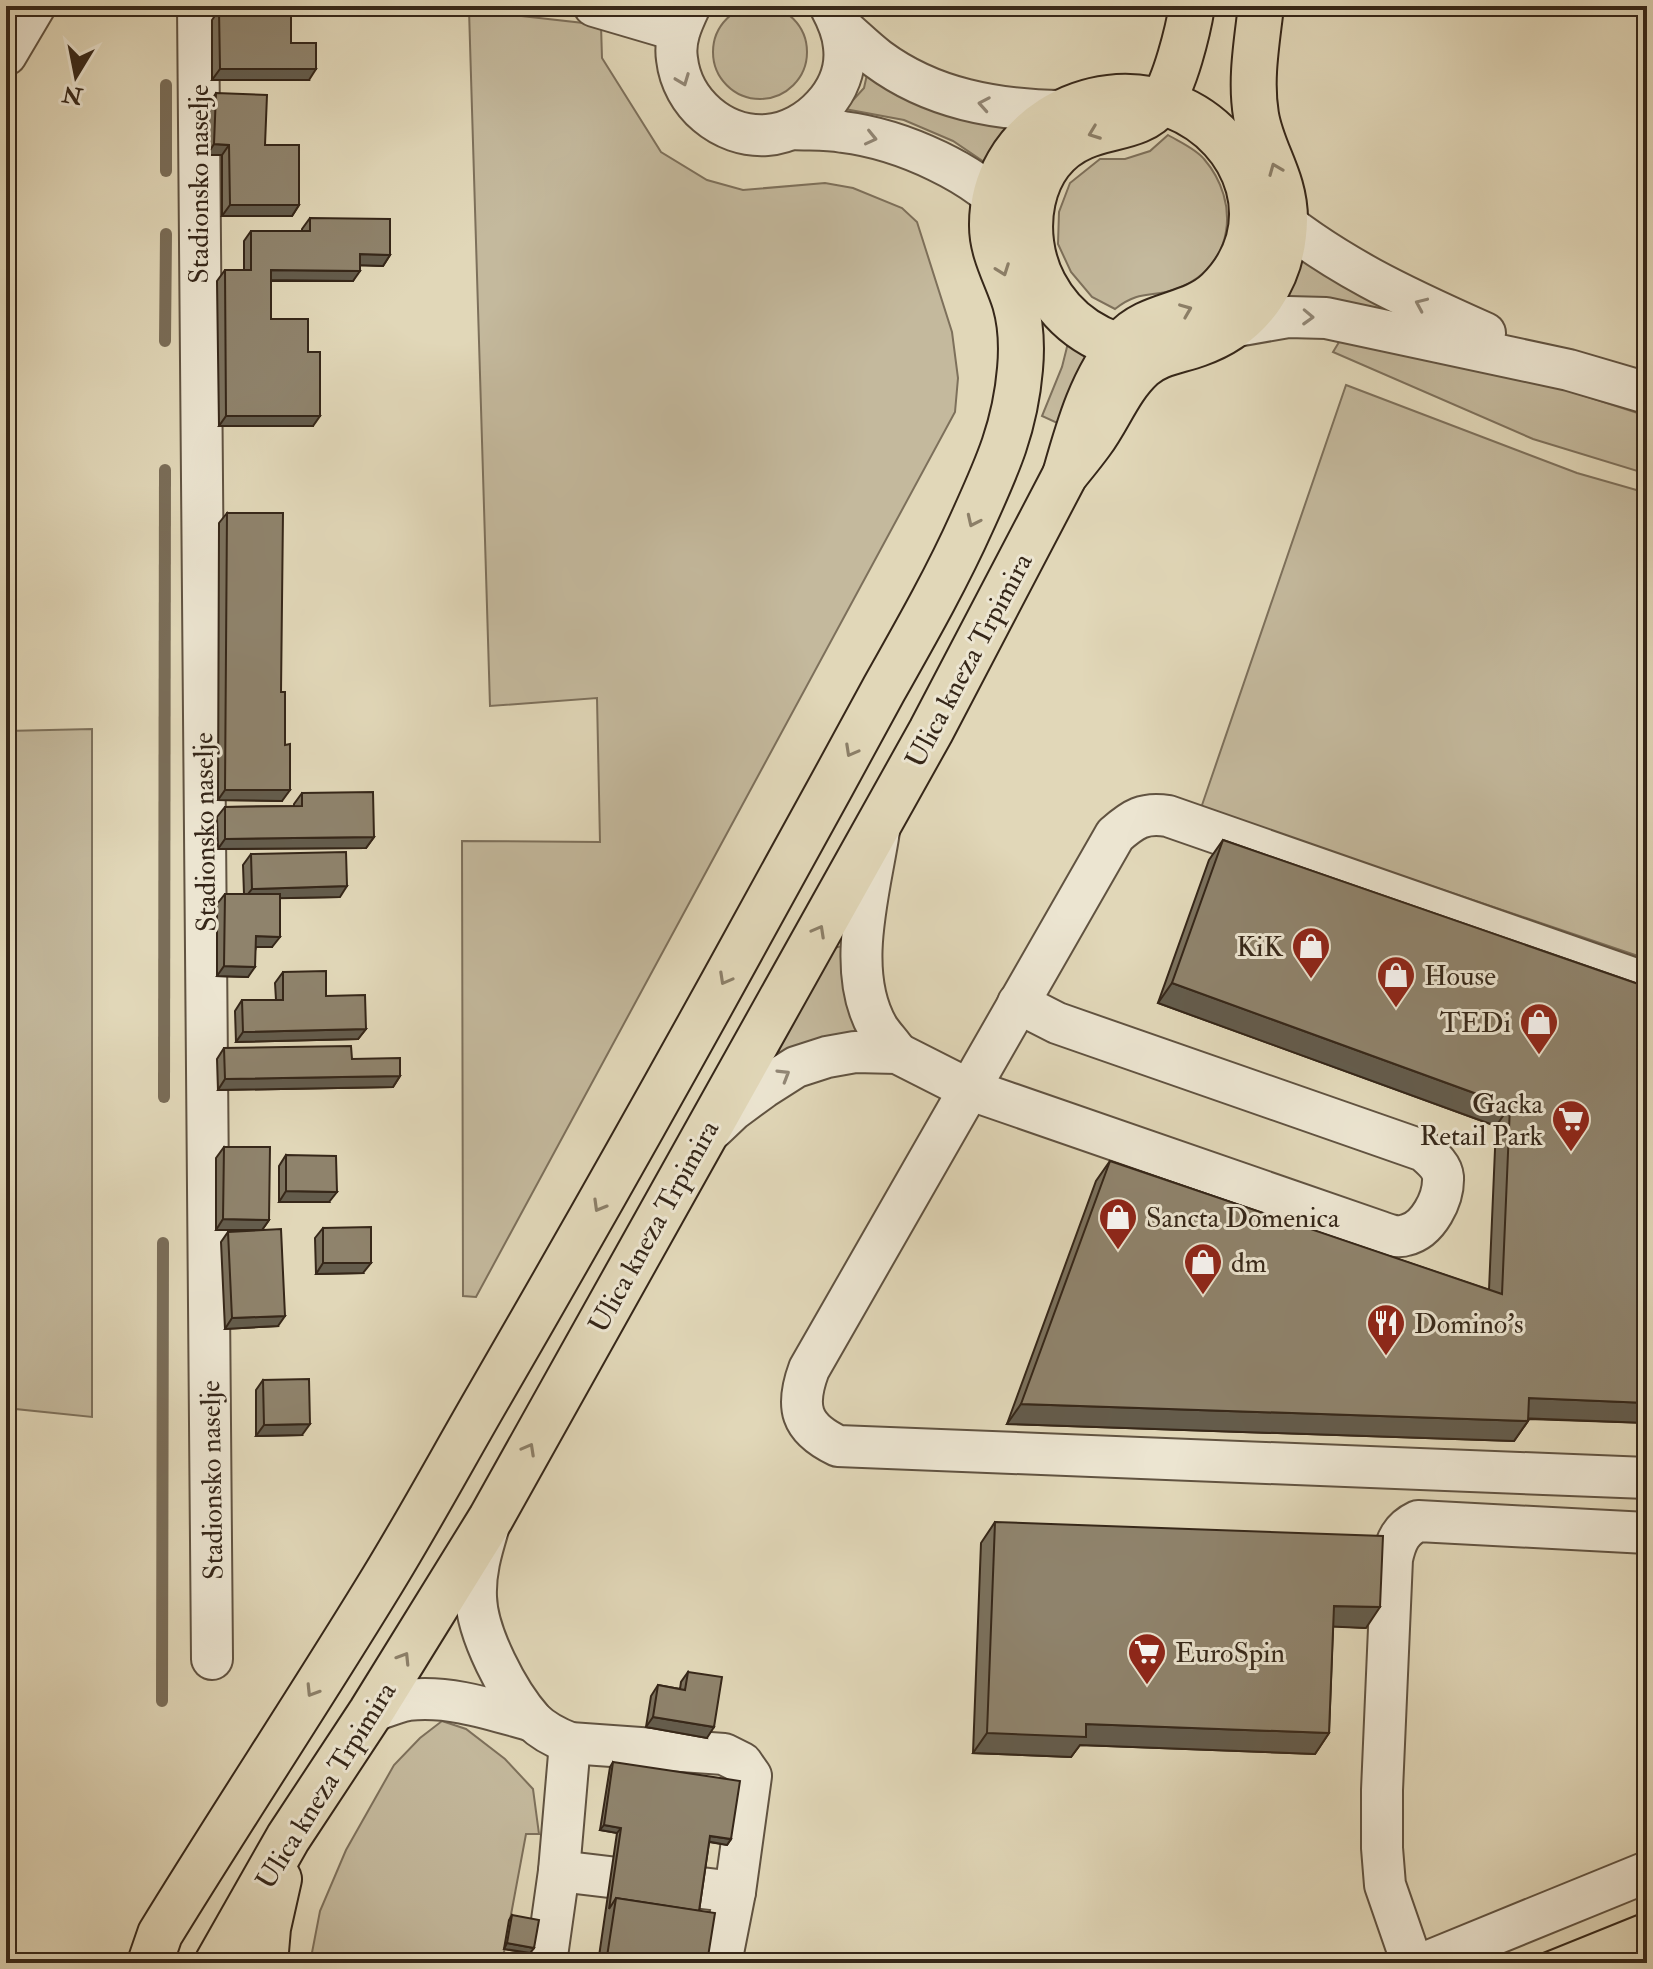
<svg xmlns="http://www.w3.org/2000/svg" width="1653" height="1969" font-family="'IM FELL Double Pica',serif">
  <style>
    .green { fill: #c4b99d; stroke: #7d705b; stroke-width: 2 }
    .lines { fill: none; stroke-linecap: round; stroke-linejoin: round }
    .stream { stroke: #7a6d58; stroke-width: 12 }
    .minor-casing { stroke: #615341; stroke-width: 44 }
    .major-casing { stroke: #362719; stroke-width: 48 }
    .minor { stroke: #ece5d1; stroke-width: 40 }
    .major { stroke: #e1d7b8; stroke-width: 44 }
    .tram { stroke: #362719; stroke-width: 2 }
    .wall { fill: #7b715d; stroke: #362719; stroke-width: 2 }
    .shaded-wall { fill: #645c4c; stroke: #362719; stroke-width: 2 }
    .building { fill: #8f836c; stroke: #362719; stroke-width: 2 }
    .oneway { stroke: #918675 }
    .oneway2 { stroke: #8c7f68 }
    .labels { text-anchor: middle; stroke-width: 6; stroke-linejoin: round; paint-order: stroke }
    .street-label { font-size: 28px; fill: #362719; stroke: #ece5d1 }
    .poi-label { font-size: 28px; fill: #362719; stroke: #ece5d1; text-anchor: start }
  </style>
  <rect width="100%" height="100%" fill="#e1d7b8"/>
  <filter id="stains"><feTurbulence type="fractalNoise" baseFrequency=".0025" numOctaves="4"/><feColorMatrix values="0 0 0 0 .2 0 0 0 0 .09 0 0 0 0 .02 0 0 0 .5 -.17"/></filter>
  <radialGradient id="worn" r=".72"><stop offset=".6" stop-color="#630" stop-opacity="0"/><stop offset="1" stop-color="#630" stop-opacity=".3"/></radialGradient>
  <!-- green -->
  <g class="green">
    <circle cx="760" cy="52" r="47"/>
    <path d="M469,10L601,25L602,58L661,152L707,180L743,190L825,183L853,188L902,208L917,222L952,332L958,378L955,412L476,1297L463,1296L462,841L600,842L597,698L490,706Z"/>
    <path d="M868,70L1014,129L993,168L953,141L904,120L845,109L864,88Z"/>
    <path d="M1168,135C1180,142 1196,149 1204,159C1241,202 1234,266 1179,288C1153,299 1142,288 1115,309L1092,297L1071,272L1058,244L1059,212L1070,183L1100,159H1125L1150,151Z"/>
    <path d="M1294,256L1386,308L1382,317L1278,298Z"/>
    <path d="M1344,334L1554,386L1647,416V474L1533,439L1333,352Z"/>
    <path d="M1068,343L1096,357L1066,427L1042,416L1062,367Z"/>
    <path d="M1346,385L1577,473L1647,493V959L1201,808Z"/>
    <path d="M92,729V1417L6,1408V731Z"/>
    <path d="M842,946L844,985L861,1036L787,1055L778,1051L834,948Z"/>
    <path d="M442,1721L466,1729L505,1759L533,1789L539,1834H526L502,1963H310L320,1911L346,1850L394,1765L420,1738Z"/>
  </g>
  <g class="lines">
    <!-- stream -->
    <g class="stream">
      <path d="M166,171V85"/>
      <path d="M165,341L166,234"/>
      <path d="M164,1097L165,470"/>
      <path d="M162,1701L163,1243"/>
    </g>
    <!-- minor casing -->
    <g class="minor-casing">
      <g id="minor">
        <path d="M198,6L212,1659"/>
        <path d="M594,6L679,31"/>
        <path d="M690,6C682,23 674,40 677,59C682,103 722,138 767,135C809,132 849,90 844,47C843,32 837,19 830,6"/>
        <path d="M840,26C853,37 865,49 878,59C932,99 996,110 1062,111"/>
        <path d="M6,55L35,6"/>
        <path d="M793,129C810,130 827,129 843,132C900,139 980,173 1016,220"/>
        <path d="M1264,206C1330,263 1406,298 1485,333"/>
        <path d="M1231,327L1288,317L1326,318L1569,370L1647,393"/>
        <path d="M879,831C870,891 845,971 878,1028C883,1036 891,1044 897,1053"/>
        <path d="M1647,983L1168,816C1144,812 1133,819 1115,835L809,1369C795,1407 800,1428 838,1446L1647,1478"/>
        <path d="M713,1129L733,1110L763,1088L796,1067L827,1057L855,1052L897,1053L968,1089L1381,1232C1389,1235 1398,1238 1406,1235C1428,1230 1444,1199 1443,1177C1442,1166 1432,1158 1424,1151L1057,1023L1018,1003"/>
        <path d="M488,1529C481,1552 475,1573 476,1597C477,1634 508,1693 533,1721C543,1731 557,1738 570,1743L724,1754L742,1763L751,1776L735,1892L721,1963"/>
        <path d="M371,1712C383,1708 396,1702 408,1700C450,1695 493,1710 533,1721"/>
        <path d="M559,1871L735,1892"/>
        <path d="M546,1963L559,1871L570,1743"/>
        <path d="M1412,1963L1385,1885L1382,1848V1790L1392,1559C1396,1541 1401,1529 1418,1521L1647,1533"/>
        <path d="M1424,1963L1647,1872"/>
      </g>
    </g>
    <!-- major casing -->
    <g class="major-casing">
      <g id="major">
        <path d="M1146,352C1102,346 1065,324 1044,284C1018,235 1027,161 1083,137C1110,125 1141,128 1160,104C1175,84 1188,31 1192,6"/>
        <path d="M150,1963L160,1934C233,1815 310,1699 382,1581C420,1519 454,1456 490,1394C578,1242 664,1090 748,937C794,854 839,772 884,689C915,634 946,580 972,522C996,469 1015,429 1020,369C1022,347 1021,324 1015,303C1007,277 992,253 992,226C991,133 1090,73 1173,106C1251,137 1281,229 1218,291C1191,317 1148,313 1124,341C1092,378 1078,429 1065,475"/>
        <path d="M217,1963L288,1838L371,1712L491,1518L931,731L1065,475C1074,464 1083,453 1091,442C1109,418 1119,388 1142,367C1157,353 1179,351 1198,344C1253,325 1284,277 1285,219C1285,178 1262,152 1256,115C1250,79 1257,42 1261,6"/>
        <path d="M265,1963L268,1928L279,1879"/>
      </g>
    </g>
    <!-- minor -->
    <use href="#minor" class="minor"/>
    <!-- major -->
    <use href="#major" class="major"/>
    <!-- tram -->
    <path class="tram" d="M1518,1963L1647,1911"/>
  </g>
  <!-- wall -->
  <g class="wall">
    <path d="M219,10L291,43L309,80H212V20Z"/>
    <path d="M216,93L265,145L299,205L292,216H222V155H207L209,104Z"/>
    <path d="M310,218L390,255L383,266L360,265L353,281H271V319L308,352L313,426H219L217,281L225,270H244V241L251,231H302V229Z"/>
    <path d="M227,513L281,692L282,801L218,800L219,523Z"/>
    <path d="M302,793L374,837L366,848L218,849L217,817L225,807L294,806V804Z"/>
    <path d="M1223,840L1647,987V1423L1528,1419V1421L1514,1441L1007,1424L1096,1181L1110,1161L1489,1290L1496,1126L1158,1003L1209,860Z"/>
    <path d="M251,854L340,897L280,898L272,947H256L248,977L217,976V904L225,894H244L243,865Z"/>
    <path d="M283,972L326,996L366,1029L358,1039L236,1042L235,1011L242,1000H276L275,983Z"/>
    <path d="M224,1048L352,1059L400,1076L393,1087L218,1090L217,1059Z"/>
    <path d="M224,1147L269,1220L262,1230H216V1158Z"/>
    <path d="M286,1155L329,1202H279V1166Z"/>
    <path d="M323,1228L363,1273L316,1274L315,1238Z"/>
    <path d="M228,1232L278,1326L225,1329L221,1242Z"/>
    <path d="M263,1380L302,1435L256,1436V1390Z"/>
    <path d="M995,1522L1366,1628L1333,1626L1329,1733L1315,1754L1080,1745L1071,1757L973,1753L981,1543Z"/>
    <path d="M688,1672L707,1738L646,1727L651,1696L658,1685L680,1689L681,1682Z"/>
    <path d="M613,1762L731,1839L727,1845L709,1842L699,1911L707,1963H598L617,1833L600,1830L610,1767Z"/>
    <path d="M512,1915L534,1948L530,1953L504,1949L509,1920Z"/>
  </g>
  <!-- shaded-wall -->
  <g class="shaded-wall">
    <path d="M220,69H316L309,80H212Z"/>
    <path d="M214,144L229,145L222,155H207Z"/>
    <path d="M230,205H299L292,216H222Z"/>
    <path d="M360,254L390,255L383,266L353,265Z"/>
    <path d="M271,270L360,271L353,281L263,280Z"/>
    <path d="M226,416H320L313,426H219Z"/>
    <path d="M225,790H290L282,801L218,800Z"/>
    <path d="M374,837L366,848L218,849L225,839Z"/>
    <path d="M347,886L340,897L244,899L252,889Z"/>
    <path d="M256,936L280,937L272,947H248Z"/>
    <path d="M224,966L255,967L248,977L217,976Z"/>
    <path d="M1172,983L1510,1106L1496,1126L1158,1003Z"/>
    <path d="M366,1029L358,1039L236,1042L243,1032Z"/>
    <path d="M400,1076L393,1087L218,1090L225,1079Z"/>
    <path d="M286,1191L337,1192L329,1202H279Z"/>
    <path d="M223,1219L269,1220L262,1230H216Z"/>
    <path d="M323,1263H371L363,1273L316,1274Z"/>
    <path d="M285,1316L278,1326L225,1329L232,1318Z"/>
    <path d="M1529,1398L1647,1403V1423L1515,1418Z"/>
    <path d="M1021,1404L1528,1421L1514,1441L1007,1424Z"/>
    <path d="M310,1424L302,1435L256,1436L264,1425Z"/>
    <path d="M1334,1606L1380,1607L1366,1628L1320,1626Z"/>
    <path d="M653,1717L714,1727L707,1738L646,1727Z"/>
    <path d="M1086,1724L1329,1733L1315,1754L1080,1745L1071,1757L973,1753L987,1733Z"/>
    <path d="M604,1825L621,1828L617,1833L600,1830Z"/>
    <path d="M710,1836L731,1839L727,1845L706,1841Z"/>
    <path d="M507,1943L534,1948L530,1953L504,1949Z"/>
  </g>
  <!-- building -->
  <g class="building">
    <path d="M219,10H291V43H316V69H220Z"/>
    <path d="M216,93L267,95L265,145H299V205H230L229,145L214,144Z"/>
    <path d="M310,218L390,219V255L360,254V271L271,270V319H308V352H320V416H226L225,270H251V231H310Z"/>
    <path d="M227,513H283L281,692H285V745L290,744V790H225Z"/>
    <path d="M373,792L374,837L225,839V807L302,806V793Z"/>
    <path d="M1223,840L1647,987V1403L1529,1398L1528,1421L1021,1404L1110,1161L1502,1294L1510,1106L1172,983Z"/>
    <path d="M346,852L347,886L252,889L251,854Z"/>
    <path d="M225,894H280V937L256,936L255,967L224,966Z"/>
    <path d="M326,971V996L365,995L366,1029L243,1032L242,1000H283V972Z"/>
    <path d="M351,1046L352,1059L400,1058V1076L225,1079L224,1048Z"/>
    <path d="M224,1147H270L269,1220L223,1219Z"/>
    <path d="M286,1155L336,1156L337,1192L286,1191Z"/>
    <path d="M371,1227V1263H323V1228Z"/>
    <path d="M281,1229L285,1316L232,1318L228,1232Z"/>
    <path d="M309,1379L310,1424L264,1425L263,1380Z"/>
    <path d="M995,1522L1383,1536L1380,1607L1334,1606L1329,1733L1086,1724V1737L987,1733Z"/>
    <path d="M688,1672L722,1677L714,1727L653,1717L658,1685L685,1690Z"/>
    <path d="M613,1762L740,1781L731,1839L710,1836L699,1911L616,1898L609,1909L621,1828L604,1825Z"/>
    <path d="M616,1898L715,1913L707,1963H606Z"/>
    <path d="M512,1915L539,1920L534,1948L507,1943Z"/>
  </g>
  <!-- one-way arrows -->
  <defs><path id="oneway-chevron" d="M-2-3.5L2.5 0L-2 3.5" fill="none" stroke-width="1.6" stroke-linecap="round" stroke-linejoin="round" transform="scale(2)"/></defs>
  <g class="oneway">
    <use href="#oneway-chevron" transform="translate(683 80) rotate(69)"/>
    <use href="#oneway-chevron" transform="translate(984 104) rotate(-170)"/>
    <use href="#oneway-chevron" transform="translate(871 138) rotate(13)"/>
    <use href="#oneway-chevron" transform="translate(1421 304) rotate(-156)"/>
    <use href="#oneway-chevron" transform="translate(1308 317) rotate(2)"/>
    <use href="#oneway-chevron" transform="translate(784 1075) rotate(-31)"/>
  </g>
  <g class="oneway2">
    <use href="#oneway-chevron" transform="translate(1094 133) rotate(159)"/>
    <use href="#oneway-chevron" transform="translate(1275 169) rotate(-112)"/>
    <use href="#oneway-chevron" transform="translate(1003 270) rotate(70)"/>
    <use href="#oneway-chevron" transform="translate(1186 310) rotate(-22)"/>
    <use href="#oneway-chevron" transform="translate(973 521) rotate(115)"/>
    <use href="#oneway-chevron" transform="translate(851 751) rotate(119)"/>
    <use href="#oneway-chevron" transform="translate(819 931) rotate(-61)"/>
    <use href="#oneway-chevron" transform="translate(725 979) rotate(119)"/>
    <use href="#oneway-chevron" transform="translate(599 1206) rotate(120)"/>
    <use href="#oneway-chevron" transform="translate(529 1449) rotate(-61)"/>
    <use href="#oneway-chevron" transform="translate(404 1658) rotate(-58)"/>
    <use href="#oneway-chevron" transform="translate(312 1691) rotate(122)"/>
  </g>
  <!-- icons -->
  <defs>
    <g id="shop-pin" transform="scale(2)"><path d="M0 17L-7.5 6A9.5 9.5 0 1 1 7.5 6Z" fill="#8f2418" stroke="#ece5d1"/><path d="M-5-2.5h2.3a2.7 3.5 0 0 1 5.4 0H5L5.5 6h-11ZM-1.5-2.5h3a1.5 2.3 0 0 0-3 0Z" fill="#fff"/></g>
    <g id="supermarket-pin" transform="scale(2)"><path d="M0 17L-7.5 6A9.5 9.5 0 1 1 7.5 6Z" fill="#8f2418" stroke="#ece5d1"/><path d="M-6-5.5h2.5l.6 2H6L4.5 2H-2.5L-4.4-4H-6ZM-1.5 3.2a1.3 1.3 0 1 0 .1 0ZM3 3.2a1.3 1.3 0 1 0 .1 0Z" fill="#fff"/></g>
    <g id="restaurant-pin" transform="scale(2)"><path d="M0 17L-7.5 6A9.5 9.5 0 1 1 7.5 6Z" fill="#8f2418" stroke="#ece5d1"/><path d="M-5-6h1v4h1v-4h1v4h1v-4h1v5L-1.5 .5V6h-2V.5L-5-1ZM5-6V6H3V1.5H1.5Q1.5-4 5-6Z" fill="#fff"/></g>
  </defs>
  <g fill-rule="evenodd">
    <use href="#shop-pin" x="1311" y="946"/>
    <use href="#shop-pin" x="1396" y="975"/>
    <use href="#shop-pin" x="1539" y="1022"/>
    <use href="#supermarket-pin" x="1571" y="1119"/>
    <use href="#shop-pin" x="1118" y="1217"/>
    <use href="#shop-pin" x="1203" y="1262"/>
    <use href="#restaurant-pin" x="1386" y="1323"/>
    <use href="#supermarket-pin" x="1147" y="1652"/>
  </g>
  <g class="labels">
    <!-- street labels -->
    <g class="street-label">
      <text transform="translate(198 184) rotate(-90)" y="10">Stadionsko naselje</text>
      <text transform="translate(968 660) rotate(-62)" y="10">Ulica kneza Trpimira</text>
      <text transform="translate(204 832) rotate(-91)" y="10">Stadionsko naselje</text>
      <text transform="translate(653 1226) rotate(-61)" y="10">Ulica kneza Trpimira</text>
      <text transform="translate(211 1480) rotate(-91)" y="10">Stadionsko naselje</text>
      <text transform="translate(325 1785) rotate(-58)" y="10">Ulica kneza Trpimira</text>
    </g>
    <!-- poi labels -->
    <g class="poi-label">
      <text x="1283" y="956" text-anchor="end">KiK</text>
      <text x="1424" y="985">House</text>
      <text x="1511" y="1032" text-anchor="end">TEDi</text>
      <text x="1543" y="1113" text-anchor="end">Gacka<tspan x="1543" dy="32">Retail Park</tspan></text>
      <text x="1146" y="1227">Sancta Domenica</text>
      <text x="1231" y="1272">dm</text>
      <text x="1414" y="1333">Domino's</text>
      <text x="1175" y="1662">EuroSpin</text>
    </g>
  </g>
  <!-- margin -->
  <rect width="1653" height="1969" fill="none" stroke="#e1d7b8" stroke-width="32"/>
  <rect x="8" y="8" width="1637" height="1953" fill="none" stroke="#362719" stroke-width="4"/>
  <rect x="16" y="16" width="1621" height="1937" fill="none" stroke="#362719" stroke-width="2"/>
  <!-- north arrow -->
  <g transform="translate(76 76) rotate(190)" stroke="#ece5d1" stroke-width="6" paint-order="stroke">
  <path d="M0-6L14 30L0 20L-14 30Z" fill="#362719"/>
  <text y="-12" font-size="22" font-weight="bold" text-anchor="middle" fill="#362719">N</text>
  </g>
  <rect width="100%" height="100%" filter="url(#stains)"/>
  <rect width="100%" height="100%" fill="url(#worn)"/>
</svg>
